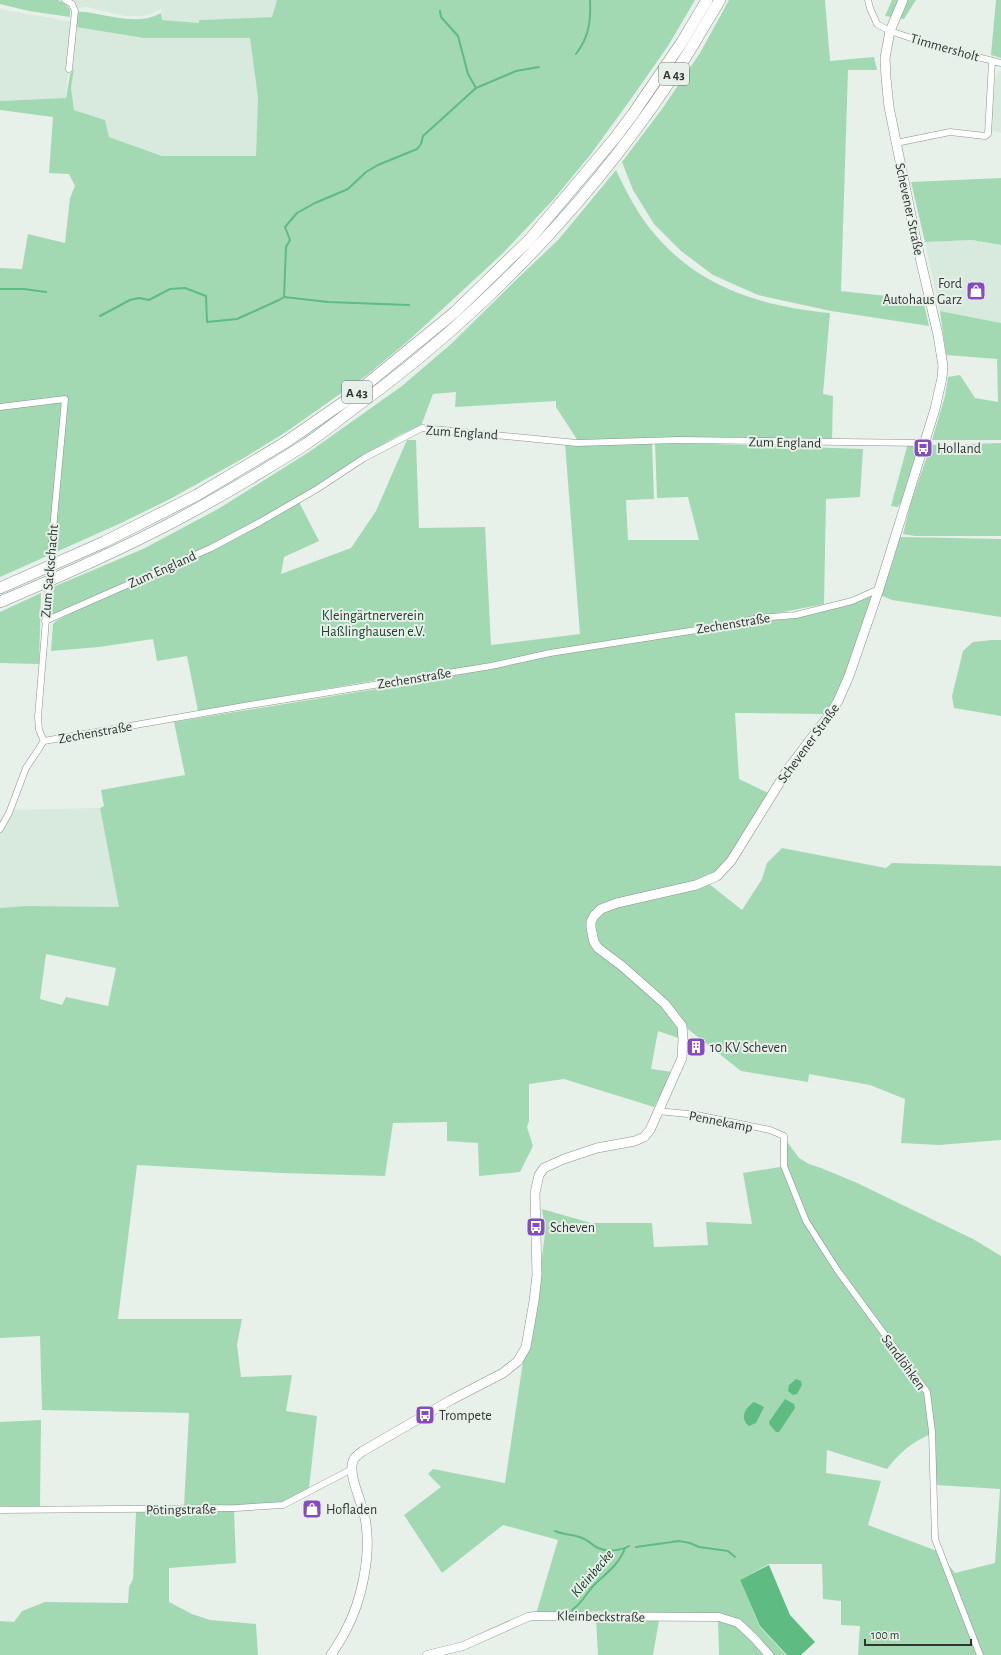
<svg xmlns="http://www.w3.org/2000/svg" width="1001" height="1655" font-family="'Alegreya Sans',sans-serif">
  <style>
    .built { fill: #d8e9dd }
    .green { fill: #a2d9b3; fill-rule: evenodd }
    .water { fill: #5ebb81 }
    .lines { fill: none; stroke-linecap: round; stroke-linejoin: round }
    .stream { stroke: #5ebb81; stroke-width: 2 }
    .minor-casing { stroke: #8a938d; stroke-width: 7 }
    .tertiary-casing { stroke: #8a938d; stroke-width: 9 }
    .secondary-casing { stroke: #8a938d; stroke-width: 10 }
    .motorway-casing { stroke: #8a938d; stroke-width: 12 }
    .minor { stroke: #fff; stroke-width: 6 }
    .tertiary { stroke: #fff; stroke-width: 8 }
    .secondary { stroke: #fff; stroke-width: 9 }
    .motorway { stroke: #fff; stroke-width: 11 }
    .minor-bridge-casing { stroke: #8a938d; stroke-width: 7; stroke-linecap: butt }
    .minor-bridge { stroke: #fff; stroke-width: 6 }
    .labels { text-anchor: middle; stroke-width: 4; stroke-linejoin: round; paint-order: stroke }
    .shield { fill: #e7f1ea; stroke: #686d69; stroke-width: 1 }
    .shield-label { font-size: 13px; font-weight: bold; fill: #313532 }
    .street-label { font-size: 14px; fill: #313532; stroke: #e7f1ea }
    .poi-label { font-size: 14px; fill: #313532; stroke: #e7f1ea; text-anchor: start }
    .park-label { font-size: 14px; fill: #1c432b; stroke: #e7f1ea }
    .water-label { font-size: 15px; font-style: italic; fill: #194028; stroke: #e7f1ea }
  </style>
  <rect width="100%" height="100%" fill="#e7f1ea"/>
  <!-- built -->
  <g class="built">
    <path d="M73,0H277L273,17L199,20V23L162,20L161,9L151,14L142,16H125L87,7L78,8Z"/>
    <path d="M0,9L73,22L69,69L65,98L0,101Z"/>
    <path d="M76,27L145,38H250L258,98L256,156H162L109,137L105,120L74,110L71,88L73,70L70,74Z"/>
    <path d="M999,71H1001V133L991,130L995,79Z"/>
    <path d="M972,240L1001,245V323L940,311L925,242Z"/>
    <path d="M100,808L119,907L25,906L0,908V833L13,810Z"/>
  </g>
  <!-- green -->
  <g class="green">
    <path d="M0,0H58L64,3L70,9V17L29,11L0,4Z"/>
    <path d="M277,0H695L668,46L633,96L591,154L553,200L503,253L407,342L367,375L286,432L242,459L170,499L121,523L0,577V268L22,269L28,234L65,243L70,198L75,186L69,174L49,173L53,117L0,110V101L66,98L70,74L74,69L71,88L74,110L105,120L109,137L162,156H256L258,98L250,38H144L76,27L78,12C85,11 90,13 97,14C119,18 141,24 161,13L162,20L199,23V20L272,17Z"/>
    <path d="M729,0H825L830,61L874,57L877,70H848L841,291L923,300L929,326L831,311L758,295L713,275L681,251L654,224L633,190L622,162L662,109L700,53Z"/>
    <path d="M892,0H916L904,19L885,16Z"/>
    <path d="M996,0H1001V58L991,55Z"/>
    <path d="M616,170C625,189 635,209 648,226C694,286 758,306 830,313L823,394L833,396L832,441H578L556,407V401L455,407L456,392L433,394L421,426C402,432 384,444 367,454C343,469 320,484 298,500L319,541L284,557L281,574L351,548L376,511L407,440H416L419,528L485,527L491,645L580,634L565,444L652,442L654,499L626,500L628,540H699L688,497L657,498L655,442L863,449L860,497L826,499L824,604L778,613L783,620L826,610L873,596C859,636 849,678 826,714L735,713L739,779L768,793L728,860L715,874L695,883L600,908L591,937L664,1005L679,1027L681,1039L658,1031L651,1069L673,1072L654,1107L564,1079L529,1084V1121L527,1127L533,1146L520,1172L479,1176L478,1143L447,1141V1122L393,1123L385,1176L280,1173L137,1165L118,1319H242L237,1345L241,1377L292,1375L286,1411L317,1416L309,1488C299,1494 289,1501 278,1503C251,1508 212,1505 184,1506L189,1413L42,1410L40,1336L0,1338V908L25,906L119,907L100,808L104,806L101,790L185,775L174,722L419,682L493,668V664L395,677L198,711L187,656L157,661L153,639L99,647L51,651L53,624L56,621L94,601L50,616L53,587L143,549L218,509L309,452L402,386L451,344L516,280L559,239ZM46,954L116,968L108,1006L66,997L62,1005L40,999Z"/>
    <path d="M1001,178V245L972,240L925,242L911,182Z"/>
    <path d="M940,311L1001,323V440H932L945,396L948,377L960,375L975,398L998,402L997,359L946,355Z"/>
    <path d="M908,443L918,447L902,500L898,507L891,506Z"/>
    <path d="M1001,443V536H915L903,534L911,502L931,445Z"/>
    <path d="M900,537L1001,539V617L892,600L880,595L891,568Z"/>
    <path d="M41,593L39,664L0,663V612Z"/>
    <path d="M992,640H1001V716L954,708L952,696L963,651L973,642Z"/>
    <path d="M782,848L886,868L892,863L1001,866V1140L939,1145L901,1143L905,1099L870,1085L809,1074L808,1082L741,1071L684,1026L599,947L593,928L601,911L708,883L742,910L762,879L767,863Z"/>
    <path d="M785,1139L799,1158L809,1164L821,1168L855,1182L973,1239L1001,1256V1655H858L860,1626L841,1625V1601L823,1599L822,1564H769L740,1580L760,1627L786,1655H772L738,1622L659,1614L596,1611L536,1614L558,1540L503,1525L442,1573L404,1515L441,1487L428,1474L433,1469L505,1483L523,1361L536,1309L545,1232L542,1209L591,1223H652L654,1247L708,1245L706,1222L752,1224L743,1173L786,1166ZM934,1433L936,1485L1000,1489L995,1563L955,1573L937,1551L868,1525L881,1481L826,1473L827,1450L887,1469C900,1452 914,1440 934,1433Z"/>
    <path d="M41,1420L40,1506H0V1422Z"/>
    <path d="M234,1511L236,1563L169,1568V1602L192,1614L210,1620L256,1624L258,1655H0V1621L14,1622L22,1611L45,1602L128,1603L129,1587L133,1579L136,1512Z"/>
    <path d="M596,1618L659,1620L653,1655H598Z"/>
    <path d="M718,1621L737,1625L765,1655H719Z"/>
  </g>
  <!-- water -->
  <g class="water">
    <path d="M796,1379L801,1381L802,1385L797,1394L793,1395L788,1391L789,1385Z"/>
    <path d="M785,1399L794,1404L795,1408L779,1432H776L770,1425L769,1422Z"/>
    <path d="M754,1402L764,1407L756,1423L749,1426C739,1418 745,1408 754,1402Z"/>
    <path d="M769,1565L790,1615L815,1642L801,1655H787L760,1626L740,1580Z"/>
  </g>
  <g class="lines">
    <!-- stream -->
    <g class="stream">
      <path d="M440,11L441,17L458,36L468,74L476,88"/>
      <path d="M576,54C589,37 591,21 590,0"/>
      <path d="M0,289H24L46,292"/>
      <path d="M284,297L328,302L409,305"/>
      <path d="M100,316L130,300L139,298L149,300L170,289L185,288L206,296L207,322L237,319L279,300L284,297L286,247L290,240L285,227L297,213L315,203L348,189L366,172L378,165L417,149L421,144L423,136L476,88L516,71L539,67"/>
      <path d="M555,1531C564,1535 573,1534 582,1538C588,1540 592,1545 598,1548C607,1552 620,1551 629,1546"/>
      <path d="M636,1547L679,1541L690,1543L699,1547L728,1551L735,1557"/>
      <path d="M572,1610C583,1602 585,1595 593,1586C605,1574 619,1565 625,1548"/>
    </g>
    <!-- minor casing -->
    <g class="minor-casing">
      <g id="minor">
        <path d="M65,0L72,4L75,11L69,69"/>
        <path d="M868,0L870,8L877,24L890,31L932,45L1001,63"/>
        <path d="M896,143L950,132L985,136L988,134L992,61"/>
        <path d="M0,407L65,399L52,540"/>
        <path d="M45,621L211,548L260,522L317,489L364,458L422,428L577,443L678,440L925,443"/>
        <path d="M44,741L39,730L38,717L47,607"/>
        <path d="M0,829L9,813L26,768L44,741L244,706L491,666L550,653L722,626L760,618L796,615L852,601L879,589"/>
        <path d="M658,1111L697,1115L770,1130L784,1136V1166L806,1221L838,1271L927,1392L932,1432L935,1539L980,1655"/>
        <path d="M0,1510L236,1508L283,1505L352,1469"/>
      </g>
    </g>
    <!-- tertiary casing -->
    <g class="tertiary-casing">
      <path id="tertiary" d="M427,1655L463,1646L528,1617L534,1616L719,1617L738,1623L755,1639L769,1655"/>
    </g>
    <!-- secondary casing -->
    <g class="secondary-casing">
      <path id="secondary" d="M331,1655C336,1647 341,1640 345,1632C362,1601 372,1553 365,1518C363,1504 346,1472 354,1459C356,1456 360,1453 363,1451L451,1400L503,1373L518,1361L526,1347L534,1301L537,1275L535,1193L539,1175L544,1168L564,1159L597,1148L635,1141L644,1137L650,1130L682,1058L683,1039L682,1026L665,1004L622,966L598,948L594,942L591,928V922L594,916L601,909L617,903L696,885L717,876L731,861L788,769L830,714L838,701L849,676L879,589L935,409L942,378L943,366L938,335L916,240L889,107L886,78L885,58L890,31L903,0"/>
    </g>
    <!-- motorway casing -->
    <g class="motorway-casing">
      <g id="motorway">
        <path d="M0,588L104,542L197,495L286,442L351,397L455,312L530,239L615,138L633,114L682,42L707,0"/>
        <path d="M0,602C59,577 118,551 175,521C218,498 262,472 303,446C323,433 342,417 361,403C488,310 601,190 685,58C697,39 708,19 720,0"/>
      </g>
    </g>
    <!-- minor -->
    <use href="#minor" class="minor"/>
    <!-- tertiary -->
    <use href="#tertiary" class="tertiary"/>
    <!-- secondary -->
    <use href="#secondary" class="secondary"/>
    <!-- motorway -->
    <use href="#motorway" class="motorway"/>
    <!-- minor-bridge casing -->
    <g class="minor-bridge-casing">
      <path id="minor-bridge" d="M47,607L52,540"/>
    </g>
    <!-- minor-bridge -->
    <use href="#minor-bridge" class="minor-bridge"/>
  </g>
  <!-- icons -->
  <defs>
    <g id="shop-square" transform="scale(1)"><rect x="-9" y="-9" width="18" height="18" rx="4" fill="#864ac1" stroke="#e7f1ea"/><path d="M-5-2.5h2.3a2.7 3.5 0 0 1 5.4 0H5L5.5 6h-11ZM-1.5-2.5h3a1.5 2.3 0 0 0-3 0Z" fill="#fff"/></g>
    <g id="bus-square" transform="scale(1)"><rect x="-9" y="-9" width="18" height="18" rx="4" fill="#864ac1" stroke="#e7f1ea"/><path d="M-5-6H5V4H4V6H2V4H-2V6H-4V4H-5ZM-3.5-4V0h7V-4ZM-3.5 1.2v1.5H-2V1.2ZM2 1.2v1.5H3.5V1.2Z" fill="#fff"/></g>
    <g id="building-square" transform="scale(1)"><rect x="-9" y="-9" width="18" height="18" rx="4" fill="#864ac1" stroke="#e7f1ea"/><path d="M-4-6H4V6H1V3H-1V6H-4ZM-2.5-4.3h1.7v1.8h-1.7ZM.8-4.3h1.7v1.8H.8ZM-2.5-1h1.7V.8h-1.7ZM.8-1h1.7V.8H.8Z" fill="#fff"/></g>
  </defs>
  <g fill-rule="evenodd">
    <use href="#shop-square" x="976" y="291"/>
    <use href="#bus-square" x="923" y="448"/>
    <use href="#building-square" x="696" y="1047"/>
    <use href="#bus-square" x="536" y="1227"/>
    <use href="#bus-square" x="425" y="1415"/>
    <use href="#shop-square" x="312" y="1509"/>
  </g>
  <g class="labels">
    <!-- shield labels -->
    <g class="shield">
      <rect x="659" y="63" width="30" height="22" rx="3"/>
      <rect x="342" y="381" width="30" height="22" rx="3"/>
    </g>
    <g class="shield-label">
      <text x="674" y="79">A 43</text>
      <text x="357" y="397">A 43</text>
    </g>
    <!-- street labels -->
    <g class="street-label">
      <text transform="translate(945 47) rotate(16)" y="5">Timmersholt</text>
      <text transform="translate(910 209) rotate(78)" y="5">Schevener Straße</text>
      <text transform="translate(462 432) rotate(4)" y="5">Zum England</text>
      <text transform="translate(785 442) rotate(1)" y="5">Zum England</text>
      <text transform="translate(162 569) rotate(-24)" y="5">Zum England</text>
      <text transform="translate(49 571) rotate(-85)" y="5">Zum Sackschacht</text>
      <text transform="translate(733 623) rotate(-9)" y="5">Zechenstraße</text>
      <text transform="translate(414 678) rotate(-9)" y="5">Zechenstraße</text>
      <text transform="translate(95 732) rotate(-10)" y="5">Zechenstraße</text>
      <text transform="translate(808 743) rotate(-54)" y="5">Schevener Straße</text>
      <text transform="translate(721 1121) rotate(11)" y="5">Pennekamp</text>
      <text transform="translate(904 1362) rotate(54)" y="5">Sandlöhken</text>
      <text transform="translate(181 1509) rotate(-1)" y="5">Pötingstraße</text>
      <text transform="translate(601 1616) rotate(1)" y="5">Kleinbeckstraße</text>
    </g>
    <!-- poi labels -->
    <g class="poi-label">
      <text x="962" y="288" text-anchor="end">Ford<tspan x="962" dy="16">Autohaus Garz</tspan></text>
      <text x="937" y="453">Holland</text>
      <text x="710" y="1052">10 KV Scheven</text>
      <text x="550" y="1232">Scheven</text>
      <text x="439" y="1420">Trompete</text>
      <text x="326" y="1514">Hofladen</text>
    </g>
    <!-- park labels -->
    <g class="park-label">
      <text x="373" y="620">Kleingärtnerverein<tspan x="373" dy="16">Haßlinghausen e.V.</tspan></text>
    </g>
    <!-- water labels -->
    <g class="water-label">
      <text transform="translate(592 1573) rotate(-49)" y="5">Kleinbecke</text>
    </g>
  </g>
  <!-- scale -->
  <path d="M865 1639v6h106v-6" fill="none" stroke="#313532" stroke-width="2"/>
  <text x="871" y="1639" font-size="12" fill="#313532" stroke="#e7f1ea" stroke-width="3" paint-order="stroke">100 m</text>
</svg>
